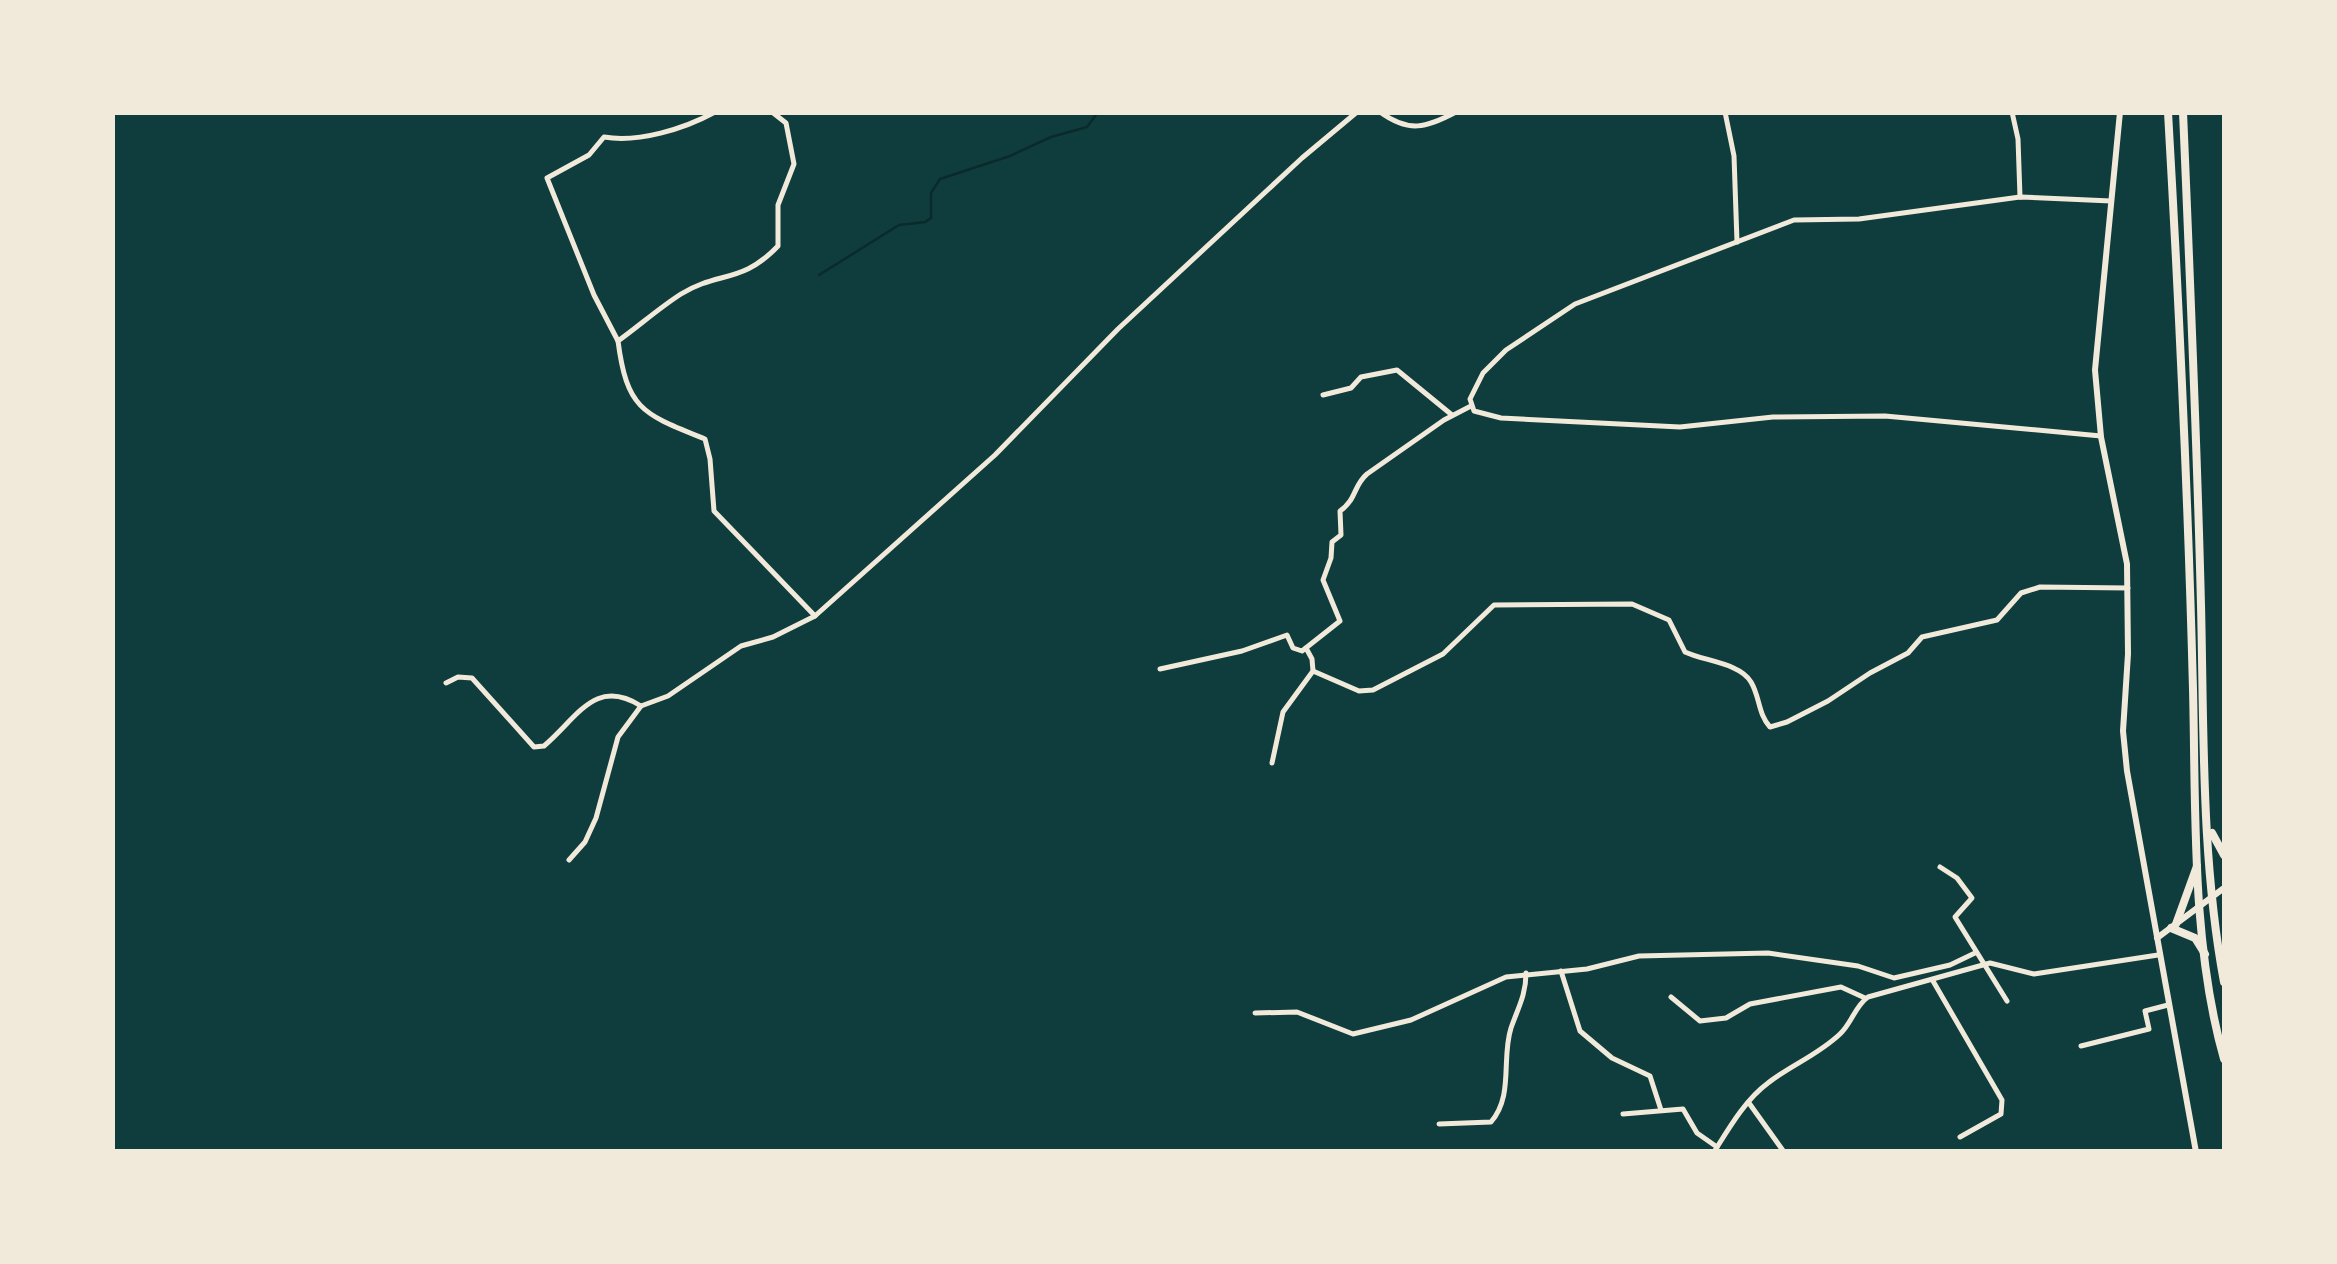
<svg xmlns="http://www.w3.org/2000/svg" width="2337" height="1264" font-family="Overpass,sans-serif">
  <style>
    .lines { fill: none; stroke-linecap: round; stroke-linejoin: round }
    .stream { stroke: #0a2a2b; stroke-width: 2.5 }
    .minor { stroke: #f1e9da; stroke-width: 5 }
    .tertiary { stroke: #f1e9da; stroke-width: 6 }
    .primary { stroke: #f1e9da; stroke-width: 8 }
  </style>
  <rect width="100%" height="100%" fill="#0f3d3e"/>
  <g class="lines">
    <!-- stream -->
    <path class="stream" d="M819,275L899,225L925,222L931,218V193L940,179L1010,156L1051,137L1087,127L1098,112"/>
    <!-- minor -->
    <g class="minor">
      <path d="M1380,112C1409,133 1426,128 1456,112"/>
      <path d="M1725,112L1734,156L1737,242"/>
      <path d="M2012,112L2018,139L2020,197"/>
      <path d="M618,341L594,295L547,178L589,155L604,137C638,143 684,129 715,112"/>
      <path d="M1323,395L1351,388L1361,377L1397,370L1452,415"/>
      <path d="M2101,436L1885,416L1773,417L1680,427L1501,418L1474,411L1470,399L1483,373L1506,350L1575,304L1794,220L1859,219L2020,197L2111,201"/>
      <path d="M815,616L995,455L1118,329L1302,158L1357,112"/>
      <path d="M1160,669L1242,651L1287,635L1293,648L1302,651L1340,621L1323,580L1331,558L1332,542L1341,535L1340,511C1357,499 1353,486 1367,474L1444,420L1471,406"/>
      <path d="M1313,671L1359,691L1373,690L1443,654L1494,605L1632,604L1669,620L1685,652C1704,661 1740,663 1751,682C1760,697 1758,714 1770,727L1787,722L1828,701L1870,673L1908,653L1922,637L1997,620L2021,593L2040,587L2128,588"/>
      <path d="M446,683L458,677L472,678L534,747L544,746C578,717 595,677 641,706"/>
      <path d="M1272,763L1283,712L1313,671L1312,659L1306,648"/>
      <path d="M569,860L585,842L596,818L618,737L641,706L668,696L741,646L773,637L815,616L714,511L710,459L705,439C643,414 627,410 618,341C639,326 659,308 681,294C718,271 742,284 778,246V205L794,164L786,123L772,112"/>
      <path d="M1940,867L1957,878L1972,898L1955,917L2007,1001"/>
      <path d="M1561,971L1580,1031L1612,1058L1650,1076L1661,1110"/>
      <path d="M1933,981L2002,1100L2001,1114L1960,1137"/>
      <path d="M1671,997L1700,1021L1726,1018L1750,1004L1841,987L1865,998"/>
      <path d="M1255,1013L1297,1012L1353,1034L1411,1020L1506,977L1587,969L1639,956L1768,953L1858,966L1894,978L1950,965L1975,953"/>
      <path d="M2081,1046L2149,1029L2145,1011L2168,1005"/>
      <path d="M1749,1103L1784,1152"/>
      <path d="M1623,1114L1683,1109L1697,1133L1717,1147"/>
      <path d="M1439,1124L1491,1122C1514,1095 1501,1059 1511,1028C1518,1008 1526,995 1526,973"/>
      <path d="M1714,1152C1729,1128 1745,1100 1768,1083C1791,1065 1818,1055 1840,1034C1852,1023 1855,1006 1868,997L1990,963L2034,974L2158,955"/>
    </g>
    <!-- tertiary -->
    <g class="tertiary">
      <path d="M2120,112L2095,370L2101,437L2127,564L2128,654L2123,731L2127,771L2196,1152"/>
      <path d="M2157,938L2224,888"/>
    </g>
    <!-- primary -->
    <g class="primary">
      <path d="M2168,112C2179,304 2188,497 2193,689C2196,809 2191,943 2224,1059"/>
      <path d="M2183,112C2190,277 2197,440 2201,605C2204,730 2201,859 2224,982"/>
      <path d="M2212,833L2224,855"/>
      <path d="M2176,924L2197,866"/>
      <path d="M2171,928L2195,938L2205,954"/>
    </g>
  </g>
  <!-- border -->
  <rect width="2337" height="1264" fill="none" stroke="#f1e9da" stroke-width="230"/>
</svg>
